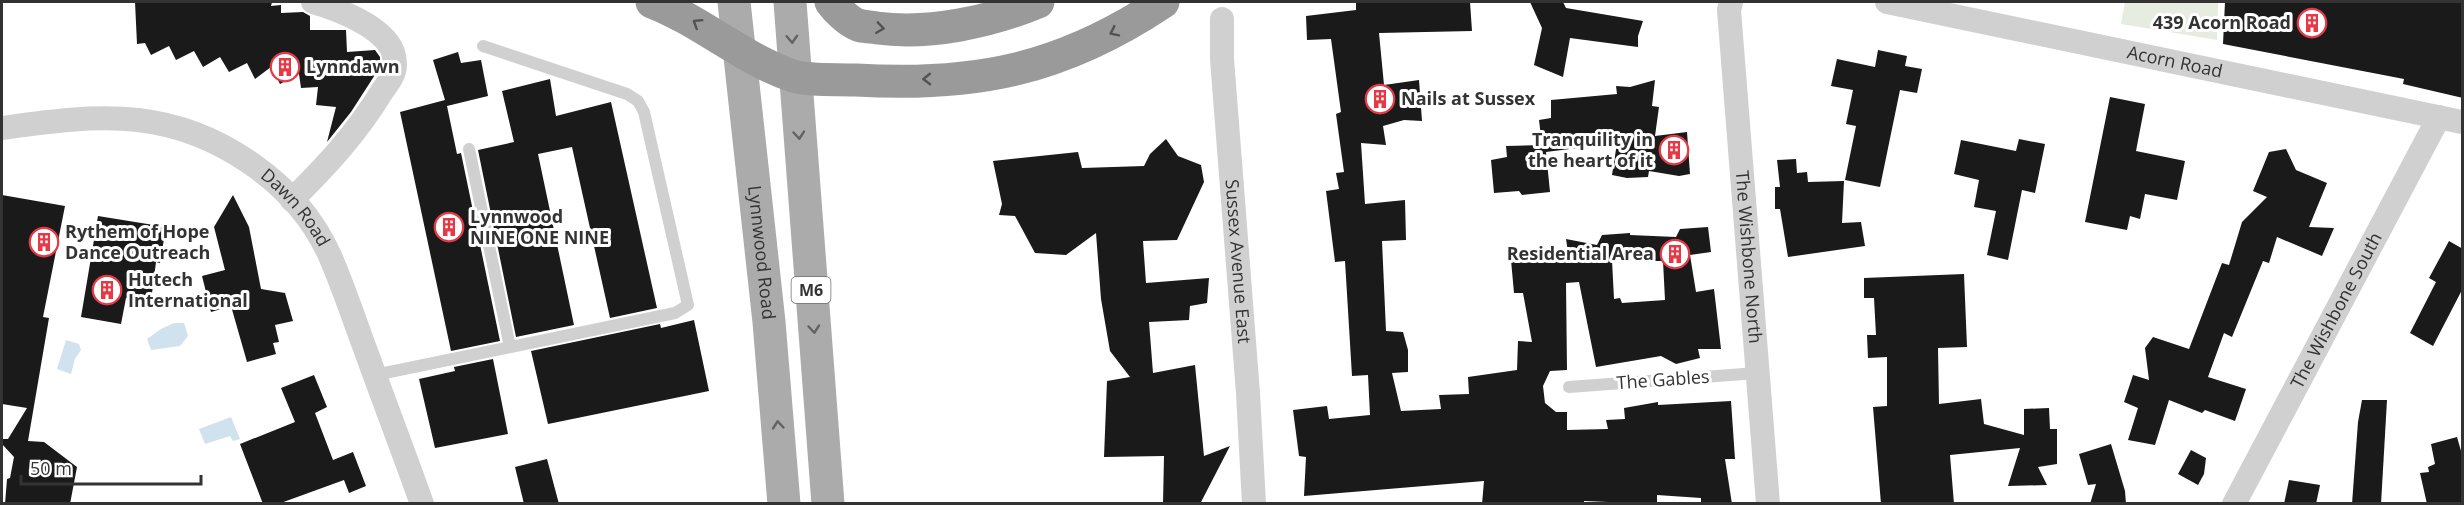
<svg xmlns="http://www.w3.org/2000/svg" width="2464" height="505" font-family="'Open Sans',sans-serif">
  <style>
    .green { fill: #e6ecdf }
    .water { fill: #cfe2ee }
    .building { fill: #1a1a1a; fill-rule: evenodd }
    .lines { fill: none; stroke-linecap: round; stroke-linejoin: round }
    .lane { stroke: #d0d0d0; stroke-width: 12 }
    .street { stroke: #d0d0d0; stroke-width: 24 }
    .primary { stroke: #ababab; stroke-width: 33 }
    .highway { stroke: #9a9a9a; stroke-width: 33 }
    .oneway { stroke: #525252 }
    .oneway2 { stroke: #636363 }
    .labels { text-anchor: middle; stroke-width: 6; stroke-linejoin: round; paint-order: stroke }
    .shield { fill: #fff; stroke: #707070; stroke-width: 1.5 }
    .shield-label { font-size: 16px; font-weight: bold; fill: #333 }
    .poi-label { font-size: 18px; font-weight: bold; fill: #333; stroke: #fff; text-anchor: start }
    .street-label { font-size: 18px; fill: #333; stroke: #fff }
  </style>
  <rect width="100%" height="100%" fill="#fff"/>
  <!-- green -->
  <path class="green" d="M2125,2H2218L2217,40L2121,24Z"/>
  <!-- water -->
  <g class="water">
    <path d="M174,323H184L188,336L180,346L151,350L147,339L161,329Z"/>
    <path d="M66,340L79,344L81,350L75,359L71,374L57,369Z"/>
    <path d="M231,417L240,439L233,441L230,436L205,444L199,429Z"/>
  </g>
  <!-- building -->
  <g class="building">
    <path d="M135,2H272L271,6L281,5V13L303,12L310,16V30H346L347,52L375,50L380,57V67L351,112L327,142L336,107L316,105L318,87L301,88L299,74L280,84L271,67L255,79L247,63L229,72L220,57L203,67L194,51L176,60L169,46L151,55L145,43L137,44Z"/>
    <path d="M1356,2H1470L1472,31L1379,33L1384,85L1419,80L1422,121L1404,120L1383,126L1386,145L1361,143L1365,204L1405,200L1406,240L1382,241L1386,331L1403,332L1408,350V372L1392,373L1401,411L1441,409L1439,395L1469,394L1468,377L1517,370L1518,341L1532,342L1523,293H1514L1511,260L1568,252L1566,239L1597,245L1602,235L1630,233V235L1676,237L1680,229L1708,227L1711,252L1690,255L1696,292L1714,289L1721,349H1698L1700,358L1676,364L1661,356L1596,367L1579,282L1566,283L1567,370L1550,371L1543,386L1545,403L1556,412H1567V430L1608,429L1606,420L1625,419L1624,408L1658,402V405L1731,401L1735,459H1725L1732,504H1701V498L1657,495V504L1584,501V504H1482L1484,481L1304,496L1306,457L1299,456L1293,410L1327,406L1329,419L1370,415L1368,375L1352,376L1345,261L1335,262L1326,191L1339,189L1336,173L1344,172L1336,114L1341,112L1331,39L1307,40L1306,16L1356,10ZM1649,256L1651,261H1663L1665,300L1622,303L1620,298L1614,299L1612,260Z"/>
    <path d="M1530,2H1563L1566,8L1643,21L1638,36V47L1570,38L1563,77L1534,65L1542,28Z"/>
    <path d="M2225,2H2463V98L2403,84L2404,79L2223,44Z"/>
    <path d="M1878,50L1907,56L1905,66L1922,69L1917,93L1900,90L1880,187L1845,180L1856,126L1846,124L1853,90L1831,86L1837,59L1875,67Z"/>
    <path d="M458,52L461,63L481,60L488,96L447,106L457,154L461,153L500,341L451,351L400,112L445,100L433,60Z"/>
    <path d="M550,79L556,116L611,102L657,308L610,318L572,147L538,154L574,325L516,337L478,150L514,142L502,91Z"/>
    <path d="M1655,80L1652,106L1659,107L1655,136L1687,132L1690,174L1679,176L1649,171L1648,177L1627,178L1612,175L1617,143L1546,152L1550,192L1522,195L1519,191L1494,193L1491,160L1507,157L1506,146L1542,145L1539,120L1551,118V100L1617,94L1616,86L1630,87Z"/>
    <path d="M2110,97L2145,104L2136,151L2185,161L2177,200L2145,194L2140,219L2130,216L2127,230L2085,222Z"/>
    <path d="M1166,139L1178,156L1201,165L1204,182L1177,240L1143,241L1146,283L1209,278L1207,303L1190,306L1189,320L1149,322L1153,373L1195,365L1204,456L1230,446L1200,504H1163L1164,456L1104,457L1107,381L1130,377L1110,351L1101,299L1096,233L1066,255L1035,253L1015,216L999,215L1002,204L993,161L1078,152L1082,168L1144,166L1150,154Z"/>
    <path d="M2019,139L2045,144L2035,193L2022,190L2008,260L1987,255L1996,211L1974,207L1979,180L1954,174L1961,140L2016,151Z"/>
    <path d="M2286,149L2296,170L2327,183L2309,227L2334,228L2322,256L2277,237L2269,263L2263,261L2232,337L2224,333L2208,377L2246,389L2235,421L2205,410L2202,413L2169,400L2155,445L2128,440L2138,408L2124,402L2133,375L2149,380L2145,348L2153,337L2189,349L2222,263L2229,265L2242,222L2267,197L2253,191L2269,152Z"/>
    <path d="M1796,159L1797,173L1807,172L1808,182L1844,181L1842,223L1861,222L1865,246L1788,257L1780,209H1775V187H1780L1777,160Z"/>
    <path d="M2,195L65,206L43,317L49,318L28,441L44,442L77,467L70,504H5L7,479L10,478L14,457L2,444V439H8L27,408L2,404Z"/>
    <path d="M233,195L249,227L261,289L285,293L293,321L275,325L279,342L273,343L276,354L247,362L231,306L211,312L202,276L225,270L214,227Z"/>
    <path d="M98,216L166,227L160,263L156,262L151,301L126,298L121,324L81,317Z"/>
    <path d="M2449,241L2463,249V288L2433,346L2410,333L2436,282L2429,278Z"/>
    <path d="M1964,274L1967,347L1938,348L1939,404L1981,399L1984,424L2024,435V409L2049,408L2050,429H2057V464L2038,467L2047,485L2008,486L2020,448L1950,455L1954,504H1881L1873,407L1887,406V357L1868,358L1867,335H1876L1874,298H1864V278Z"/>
    <path d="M694,320L709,391L548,424L531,351L660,324L661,328Z"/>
    <path d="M493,359L508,434L435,448L419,379L455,371L454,367Z"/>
    <path d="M314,375L327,407L315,413L333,460L353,452L366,486L349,493L344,480L278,504H263L240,444L295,422L281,388Z"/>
    <path d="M2362,400H2387L2381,504H2352L2358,422Z"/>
    <path d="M2457,437L2463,458V504H2427L2420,473L2429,472L2428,467L2435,464L2431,444Z"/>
    <path d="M2111,444L2125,491L2126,504H2090L2096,484L2088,485L2079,454Z"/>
    <path d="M2191,450L2206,458L2204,474L2198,485L2178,474Z"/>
    <path d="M547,459L559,504H524L515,467Z"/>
    <path d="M2289,480L2320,485L2316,504H2284Z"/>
  </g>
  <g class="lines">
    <!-- lane -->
    <g class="lane">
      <path d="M469,149L510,347"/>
      <path d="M375,375L675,313L688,305L644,112L638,101L627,94L483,46"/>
      <path d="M1569,387L1757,373"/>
    </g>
    <!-- street -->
    <g class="street">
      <path id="s1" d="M1731,2L1729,10L1768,504"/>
      <path id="s2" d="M1887,2L2462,122"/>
      <path id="s3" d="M1222,19V59L1248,393L1254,504"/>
      <path id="s4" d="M2,128C45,122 93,115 138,120C217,129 297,182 330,256C344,288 355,322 367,354C385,404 404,453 422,504"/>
      <path d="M292,200C328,164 356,134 383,90C388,83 395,74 395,65C395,62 394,55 393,52C383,26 337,9 313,2"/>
      <path id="s5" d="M2234,504L2439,117"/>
    </g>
    <!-- primary -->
    <g class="primary">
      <path id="s6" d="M734,2L769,322L784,504"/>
      <path d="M790,2L828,504"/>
    </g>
    <!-- highway -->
    <g class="highway">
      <path d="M652,2C701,21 743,59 793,76C809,81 838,79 856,80C976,87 1063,69 1163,2"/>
      <path d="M831,2C837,10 848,21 858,25C864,27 871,27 877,28C929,35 990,22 1038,2"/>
    </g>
  </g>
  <!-- one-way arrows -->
  <defs><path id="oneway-chevron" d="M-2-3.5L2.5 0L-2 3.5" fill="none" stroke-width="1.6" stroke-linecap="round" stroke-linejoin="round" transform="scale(1.5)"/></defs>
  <g class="oneway">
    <use href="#oneway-chevron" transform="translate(697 23) rotate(-148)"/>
    <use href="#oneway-chevron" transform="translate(880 28) rotate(8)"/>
    <use href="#oneway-chevron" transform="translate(1114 32) rotate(154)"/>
    <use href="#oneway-chevron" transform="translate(927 79) rotate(179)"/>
  </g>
  <g class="oneway2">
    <use href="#oneway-chevron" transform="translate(792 39) rotate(87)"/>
    <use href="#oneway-chevron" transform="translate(799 135) rotate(85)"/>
    <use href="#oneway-chevron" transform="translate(814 329) rotate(85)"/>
    <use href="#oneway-chevron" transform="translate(778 425) rotate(-95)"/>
  </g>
  <!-- icons -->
  <defs>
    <g id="building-ring" transform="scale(1.5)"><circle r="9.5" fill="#fff" stroke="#e63946" stroke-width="1.5"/><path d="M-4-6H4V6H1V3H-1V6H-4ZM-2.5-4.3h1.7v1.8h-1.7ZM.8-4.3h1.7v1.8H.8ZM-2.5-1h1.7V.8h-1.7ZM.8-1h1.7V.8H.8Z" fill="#e63946"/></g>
  </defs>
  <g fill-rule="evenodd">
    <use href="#building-ring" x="2312" y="23"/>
    <use href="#building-ring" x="285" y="67"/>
    <use href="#building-ring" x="1380" y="99"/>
    <use href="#building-ring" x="1674" y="150"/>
    <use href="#building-ring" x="449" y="227"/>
    <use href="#building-ring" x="44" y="242"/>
    <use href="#building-ring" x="1675" y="254"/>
    <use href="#building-ring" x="107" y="290"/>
  </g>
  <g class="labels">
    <!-- shield labels -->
    <rect class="shield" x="791.5" y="277" width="39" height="26" rx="4.5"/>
    <g class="shield-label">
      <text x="811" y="296">M6</text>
    </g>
    <!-- poi labels -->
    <g class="poi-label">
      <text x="2291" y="29" text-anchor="end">439 Acorn Road</text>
      <text x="306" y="73">Lynndawn</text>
      <text x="1401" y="105">Nails at Sussex</text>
      <text x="1653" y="146" text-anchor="end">Tranquility in<tspan x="1653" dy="21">the heart of it</tspan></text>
      <text x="470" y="223">Lynnwood<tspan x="470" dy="21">NINE ONE NINE</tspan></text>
      <text x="65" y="238">Rythem of Hope<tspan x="65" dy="21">Dance Outreach</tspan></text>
      <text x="1654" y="260" text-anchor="end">Residential Area</text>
      <text x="128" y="286">Hutech<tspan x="128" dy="21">International</tspan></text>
    </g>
    <!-- street labels -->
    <g class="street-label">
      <text dy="6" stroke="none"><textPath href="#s2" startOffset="294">Acorn Road</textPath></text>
      <text dy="6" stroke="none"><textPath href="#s4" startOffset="322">Dawn Road</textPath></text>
      <text dy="6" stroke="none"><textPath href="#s6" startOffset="252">Lynnwood Road</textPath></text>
      <text dy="6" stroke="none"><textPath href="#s1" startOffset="256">The Wishbone North</textPath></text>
      <text dy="6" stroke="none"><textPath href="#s3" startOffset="243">Sussex Avenue East</textPath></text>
      <text dy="6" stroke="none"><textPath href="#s5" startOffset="219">The Wishbone South</textPath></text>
      <text transform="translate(1663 380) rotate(-4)" y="6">The Gables</text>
    </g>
  </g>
  <!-- border -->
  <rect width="2464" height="505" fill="none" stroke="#333333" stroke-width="6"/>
  <!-- scale -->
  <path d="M21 475v9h180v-9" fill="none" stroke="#333333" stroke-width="3"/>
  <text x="30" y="475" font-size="18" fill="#333333" stroke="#ffffff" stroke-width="4.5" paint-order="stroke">50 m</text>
</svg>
